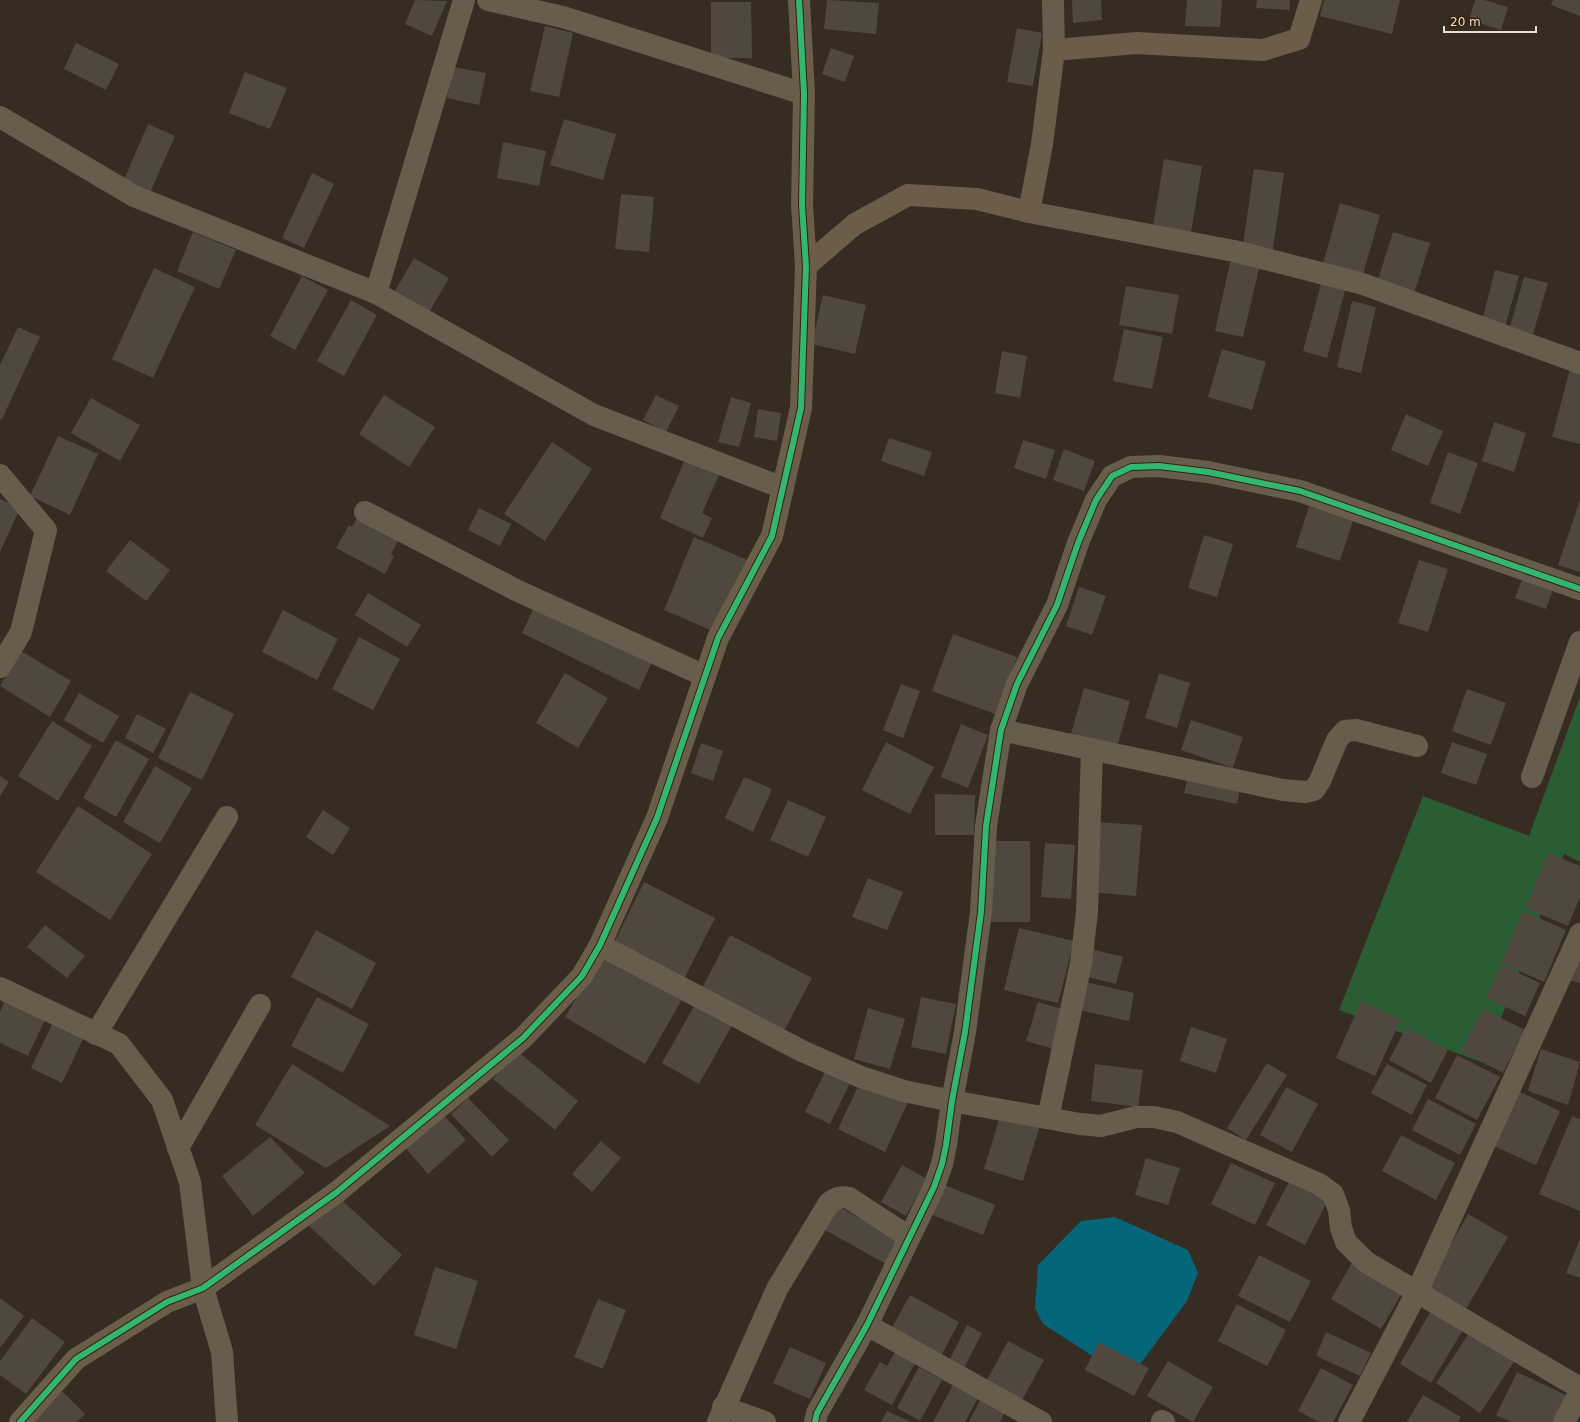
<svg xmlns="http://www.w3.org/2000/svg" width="1580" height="1422" font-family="'DejaVu Sans',sans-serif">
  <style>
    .green { fill: #2a5d34 }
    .water { fill: #056579 }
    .building { fill: #50483e }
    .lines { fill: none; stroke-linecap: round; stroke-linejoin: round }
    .street { stroke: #675d4d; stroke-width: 22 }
    .secondary { stroke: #6a5d49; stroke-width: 22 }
    .cycleway-casing { stroke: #342210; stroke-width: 8 }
    .cycleway { stroke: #33b770; stroke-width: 6 }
  </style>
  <rect width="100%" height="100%" fill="#362c21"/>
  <!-- green -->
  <path class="green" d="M1580,697V862L1564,854L1484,1063L1339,1010L1423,796L1529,836Z"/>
  <!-- water -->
  <path class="water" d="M1115,1217L1188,1250L1198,1273L1187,1301L1135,1371L1091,1355L1043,1324L1035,1308L1038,1265L1081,1221Z"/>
  <!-- building -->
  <g class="building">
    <path d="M415,0L447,1L432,36L405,24Z"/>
    <path d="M827,0L879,3L876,34L824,29Z"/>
    <path d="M1072,0H1101L1102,20L1073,23Z"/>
    <path d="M1187,0H1222L1220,27L1185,26Z"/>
    <path d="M1257,0H1290V10L1256,8Z"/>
    <path d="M1324,0H1400L1392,34L1320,16Z"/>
    <path d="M1475,0H1484L1508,7L1501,30L1469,20Z"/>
    <path d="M1553,0H1580V16L1551,5Z"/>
    <path d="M711,2H751L752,58H711Z"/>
    <path d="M545,26L573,33L559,97L530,91Z"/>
    <path d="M1017,28L1042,33L1033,86L1007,82Z"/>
    <path d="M76,43L119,64L106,90L64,69Z"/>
    <path d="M831,48L854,56L845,82L822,74Z"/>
    <path d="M453,67L486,73L479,105L447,98Z"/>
    <path d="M245,72L287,88L270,129L229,113Z"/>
    <path d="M564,119L616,134L603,180L550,165Z"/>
    <path d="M148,124L175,136L150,193L123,182Z"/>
    <path d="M503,142L546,151L539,186L497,178Z"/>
    <path d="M1164,159L1202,166L1190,238L1152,232Z"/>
    <path d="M1254,169L1284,173L1272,255L1242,251Z"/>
    <path d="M312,173L334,184L304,248L282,238Z"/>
    <path d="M621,194L654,197L649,252L615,249Z"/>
    <path d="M1340,203L1380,215L1362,278L1322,267Z"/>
    <path d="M193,232L236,250L219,289L177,271Z"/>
    <path d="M1393,232L1430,243L1413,297L1376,286Z"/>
    <path d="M1232,254L1261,260L1243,337L1215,331Z"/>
    <path d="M414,258L449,278L427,316L392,296Z"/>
    <path d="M154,268L195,287L153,378L112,359Z"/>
    <path d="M1495,270L1519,276L1505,327L1482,321Z"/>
    <path d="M302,276L328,290L295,350L270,336Z"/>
    <path d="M1524,277L1548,283L1533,334L1510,327Z"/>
    <path d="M1322,280L1346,287L1327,358L1303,351Z"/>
    <path d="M1126,286L1179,295L1172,334L1119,325Z"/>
    <path d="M823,295L866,305L855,354L812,344Z"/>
    <path d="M351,300L377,315L344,376L317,361Z"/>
    <path d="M1352,301L1376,307L1361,373L1337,367Z"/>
    <path d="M18,327L40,337L2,419H0V365Z"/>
    <path d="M1124,329L1163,337L1152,389L1113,381Z"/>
    <path d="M1222,349L1266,362L1252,410L1208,397Z"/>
    <path d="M1002,351L1027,356L1020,398L995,393Z"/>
    <path d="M1570,369L1580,371V444L1552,437Z"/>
    <path d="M384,395L435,427L409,467L359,434Z"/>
    <path d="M656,395L679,406L666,432L643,420Z"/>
    <path d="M731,397L751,403L739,447L718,442Z"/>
    <path d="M91,398L140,425L120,461L71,433Z"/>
    <path d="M758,409L781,413L777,441L754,437Z"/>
    <path d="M1406,414L1443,431L1428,466L1391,450Z"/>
    <path d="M1494,422L1526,433L1514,472L1482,461Z"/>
    <path d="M58,436L98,454L70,515L30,496Z"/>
    <path d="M889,438L932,452L924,476L881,461Z"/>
    <path d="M1023,440L1055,450L1046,479L1014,468Z"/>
    <path d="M552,442L592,469L545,541L504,514Z"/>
    <path d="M1064,449L1095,461L1084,491L1053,480Z"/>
    <path d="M1448,452L1478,463L1460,514L1430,503Z"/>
    <path d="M685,459L719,475L702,513L712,518L703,538L660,518Z"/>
    <path d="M0,499L20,508L0,552Z"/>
    <path d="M1311,500L1355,514L1340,561L1296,547Z"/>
    <path d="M1580,500V572L1558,565Z"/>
    <path d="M479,508L511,524L500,546L468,530Z"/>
    <path d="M358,517L399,539L391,554L394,556L385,574L336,548L349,525L352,527Z"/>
    <path d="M1204,535L1233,544L1217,597L1188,588Z"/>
    <path d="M694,537L747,560L717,633L664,610Z"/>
    <path d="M130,540L170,570L146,601L106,571Z"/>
    <path d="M1419,560L1448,569L1428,632L1398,623Z"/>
    <path d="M1525,572L1555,584L1546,609L1515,598Z"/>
    <path d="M1079,587L1106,596L1092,635L1066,626Z"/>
    <path d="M368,593L421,625L407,647L355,615Z"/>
    <path d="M536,603L653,660L639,690L522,633Z"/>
    <path d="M283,610L338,639L317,680L262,652Z"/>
    <path d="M953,634L1017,657L995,714L932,691Z"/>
    <path d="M359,637L400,659L373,710L332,689Z"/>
    <path d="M21,651L71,681L50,717L0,686Z"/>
    <path d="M565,673L608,698L578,748L536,723Z"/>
    <path d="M1159,673L1190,683L1177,728L1145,718Z"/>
    <path d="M901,684L920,691L903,738L883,730Z"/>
    <path d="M1084,688L1130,701L1117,747L1071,734Z"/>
    <path d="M1467,689L1506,703L1491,745L1452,731Z"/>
    <path d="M190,692L234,714L202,780L158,758Z"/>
    <path d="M79,693L119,716L103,743L64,720Z"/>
    <path d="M137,714L166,729L153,753L125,738Z"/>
    <path d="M1191,720L1243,737L1233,768L1181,750Z"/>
    <path d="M52,721L92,746L58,801L18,776Z"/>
    <path d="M961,724L988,735L968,788L941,777Z"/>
    <path d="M116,740L149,759L116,817L83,798Z"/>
    <path d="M886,742L934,767L910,814L862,790Z"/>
    <path d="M1452,742L1487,754L1476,785L1441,773Z"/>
    <path d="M701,743L723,751L713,781L691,773Z"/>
    <path d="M155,766L192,788L160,843L123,822Z"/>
    <path d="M1189,773L1241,784L1237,804L1184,793Z"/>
    <path d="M0,776L9,782L0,796Z"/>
    <path d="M744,777L772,789L753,832L725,818Z"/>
    <path d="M935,794L975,795L974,835H935Z"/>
    <path d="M788,800L826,817L808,857L770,840Z"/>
    <path d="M78,806L152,854L110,920L36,872Z"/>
    <path d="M323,810L350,828L333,855L306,837Z"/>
    <path d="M1095,822L1142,825L1136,896L1089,892Z"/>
    <path d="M990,841H1030V922H991Z"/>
    <path d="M1045,843L1075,845L1071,899L1041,897Z"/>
    <path d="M1548,853L1580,866V897L1568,926L1526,908Z"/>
    <path d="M868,878L903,892L887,930L852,917Z"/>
    <path d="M644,882L715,918L684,979L614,943Z"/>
    <path d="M1523,911L1566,930L1544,982L1501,963Z"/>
    <path d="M45,925L85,956L67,978L27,947Z"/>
    <path d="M1019,928L1074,941L1058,1003L1004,990Z"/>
    <path d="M316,930L376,963L352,1009L291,977Z"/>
    <path d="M730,935L812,978L784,1031L702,988Z"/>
    <path d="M605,949L684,996L645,1064L565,1017Z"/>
    <path d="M1091,949L1123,957L1116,984L1084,976Z"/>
    <path d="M1580,952V983L1564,978Z"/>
    <path d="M1501,965L1540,983L1525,1016L1486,998Z"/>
    <path d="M1081,981L1134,993L1129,1021L1075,1009Z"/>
    <path d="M7,996L47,1015L28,1056L0,1043V1012Z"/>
    <path d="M317,997L369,1024L343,1073L291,1046Z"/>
    <path d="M921,997L956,1004L946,1054L911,1047Z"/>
    <path d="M698,999L735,1020L699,1084L662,1063Z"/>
    <path d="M1361,1001L1401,1019L1375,1076L1336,1058Z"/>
    <path d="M1038,1002L1066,1010L1054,1049L1026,1041Z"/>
    <path d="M868,1008L905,1019L890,1069L854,1059Z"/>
    <path d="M1483,1009L1525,1030L1503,1073L1461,1051Z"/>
    <path d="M54,1020L85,1035L62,1083L31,1068Z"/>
    <path d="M1191,1027L1227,1039L1216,1073L1180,1061Z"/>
    <path d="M1406,1028L1448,1050L1431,1083L1389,1060Z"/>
    <path d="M1541,1049L1580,1062L1568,1105L1528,1091Z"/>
    <path d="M516,1050L578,1101L555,1130L493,1079Z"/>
    <path d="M1457,1055L1500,1077L1477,1120L1435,1098Z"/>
    <path d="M1267,1063L1287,1075L1246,1140L1227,1128Z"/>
    <path d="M292,1064L390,1126L326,1168L255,1125Z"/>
    <path d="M1095,1064L1143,1070L1138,1107L1091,1101Z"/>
    <path d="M1387,1064L1427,1085L1412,1115L1371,1093Z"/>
    <path d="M828,1066L852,1079L830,1124L805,1112Z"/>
    <path d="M862,1078L909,1100L885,1152L838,1129Z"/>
    <path d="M1286,1087L1318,1104L1292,1152L1260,1135Z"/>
    <path d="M1514,1089L1560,1111L1536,1165L1489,1144Z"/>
    <path d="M468,1098L509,1140L492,1157L451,1114Z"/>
    <path d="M1428,1099L1476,1124L1460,1155L1412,1130Z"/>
    <path d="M441,1112L466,1140L428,1174L403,1145Z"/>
    <path d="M1001,1113L1040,1125L1023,1181L984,1169Z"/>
    <path d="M1572,1116L1580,1119V1211L1539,1194Z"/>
    <path d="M1401,1135L1455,1163L1436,1200L1382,1171Z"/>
    <path d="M270,1137L305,1173L253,1216L222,1176Z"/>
    <path d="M601,1141L621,1158L592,1192L572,1174Z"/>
    <path d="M1146,1158L1180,1168L1168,1205L1135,1195Z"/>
    <path d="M1231,1163L1275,1183L1255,1225L1211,1204Z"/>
    <path d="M902,1165L927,1179L906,1216L881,1202Z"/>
    <path d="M1290,1180L1328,1200L1305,1245L1266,1225Z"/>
    <path d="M937,1182L995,1205L983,1235L925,1212Z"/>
    <path d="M337,1196L402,1255L374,1286L309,1226Z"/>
    <path d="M836,1205L901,1242L888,1265L823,1229Z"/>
    <path d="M1468,1214L1508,1237L1466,1309L1427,1286Z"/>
    <path d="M1580,1239V1278L1566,1273Z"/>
    <path d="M1259,1255L1311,1281L1290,1322L1238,1296Z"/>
    <path d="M1353,1261L1403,1291L1381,1329L1331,1299Z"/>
    <path d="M435,1267L478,1281L456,1349L414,1335Z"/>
    <path d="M910,1295L959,1322L939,1360L889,1333Z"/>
    <path d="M0,1298L24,1316L0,1348Z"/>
    <path d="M598,1299L626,1310L603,1369L574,1357Z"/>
    <path d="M1237,1304L1286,1330L1267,1366L1218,1341Z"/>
    <path d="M1431,1311L1463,1330L1431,1383L1400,1364Z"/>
    <path d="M32,1318L65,1342L26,1394L0,1375V1361Z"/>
    <path d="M967,1325L982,1333L962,1372L947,1365Z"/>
    <path d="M1471,1330L1515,1360L1480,1413L1436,1383Z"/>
    <path d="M1326,1332L1371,1353L1360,1376L1316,1356Z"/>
    <path d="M1008,1341L1044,1360L1021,1402L986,1382Z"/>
    <path d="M1099,1342L1149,1368L1134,1396L1085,1370Z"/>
    <path d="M790,1347L826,1363L810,1399L773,1383Z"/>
    <path d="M896,1350L916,1361L892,1405L864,1390L880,1362L887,1366Z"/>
    <path d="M1168,1361L1213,1387L1193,1422L1147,1396Z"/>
    <path d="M919,1367L942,1380L920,1421L897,1408Z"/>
    <path d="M1321,1368L1353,1385L1333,1422H1319L1298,1411Z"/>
    <path d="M1517,1372L1570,1397L1558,1422H1511L1496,1415Z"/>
    <path d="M953,1385L978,1398L965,1422H933Z"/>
    <path d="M61,1390L85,1414L77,1422H30Z"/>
    <path d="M1423,1395L1461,1417L1458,1422H1407Z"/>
    <path d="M980,1400L1005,1412L1000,1422H969Z"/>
    <path d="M887,1411L911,1422H881Z"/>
  </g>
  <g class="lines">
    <!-- street -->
    <g class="street">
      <path d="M488,0L563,17L804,94"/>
      <path d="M1053,0L1054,50"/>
      <path d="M0,117L134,196L376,293L594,415L783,488"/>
      <path d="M1029,212L1234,251L1360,283L1580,363"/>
      <path d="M376,293L464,0"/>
      <path d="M0,475L46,530L21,632L0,667"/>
      <path d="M365,512L518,591L705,676"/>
      <path d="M1001,730L1283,790L1305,792L1314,790L1320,781L1337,740L1345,731L1356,730L1417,746"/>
      <path d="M1532,777L1580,642"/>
      <path d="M600,945L802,1051L861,1077L904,1091L952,1101L1080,1124L1101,1126L1136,1117H1154L1177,1122L1319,1184L1333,1194L1339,1210L1341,1228L1346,1242L1366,1262L1580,1388"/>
      <path d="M0,988L119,1044L162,1100L190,1182L203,1288L222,1352L227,1422"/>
      <path d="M96,1034L227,817"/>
      <path d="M1048,1118L1081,963L1087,912L1092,749"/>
      <path d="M178,1148L260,1005"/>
      <path d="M867,1325L1041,1422"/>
      <path d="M723,1407L765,1422"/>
      <path d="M1162,1421L1164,1422"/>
      <path d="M718,1422L777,1289L829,1203C836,1198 840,1196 849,1198L909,1237"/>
      <path d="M815,1422L817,1413L867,1325L934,1187L942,1164L946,1145L952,1101L965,1032L981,912L986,826L1001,730L1017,684L1057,605L1078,543L1096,500L1112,476L1131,467L1159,466L1208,472L1300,491L1580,589"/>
      <path d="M1349,1422L1417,1292L1580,934"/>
      <path d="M1564,1422L1580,1392"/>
    </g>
    <!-- secondary -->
    <g class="secondary">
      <path d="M806,266L855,224L908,195L977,199L1029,212L1042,144L1054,50L1137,43L1263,50L1299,39L1311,0"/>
      <path d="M20,1422L76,1359L167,1302L203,1288L337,1192L523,1038L582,976L600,945L657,818L718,638L772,536L801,408L806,266L802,205L804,94L799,0"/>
    </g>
    <!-- cycleway casing -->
    <g class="cycleway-casing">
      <g id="cycleway">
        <path d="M20,1422L76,1359L167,1302L203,1288L337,1192L523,1038L582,976L600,945L657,818L718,638L772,536L801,408L806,266L802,205L804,94L799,0"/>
        <path d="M815,1422L817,1413L867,1325L934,1187L942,1164L946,1145L952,1101L965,1032L981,912L986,826L1001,730L1017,684L1057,605L1078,543L1096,500L1112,476L1131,467L1159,466L1208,472L1300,491L1580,589"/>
      </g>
    </g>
    <!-- cycleway -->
    <use href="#cycleway" class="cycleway"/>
  </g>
  <!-- scale -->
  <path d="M1444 26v6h92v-6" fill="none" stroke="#e9ddd1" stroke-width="2"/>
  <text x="1450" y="26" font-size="12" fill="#e9ddd1" stroke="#342210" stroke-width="3" paint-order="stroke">20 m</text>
</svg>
